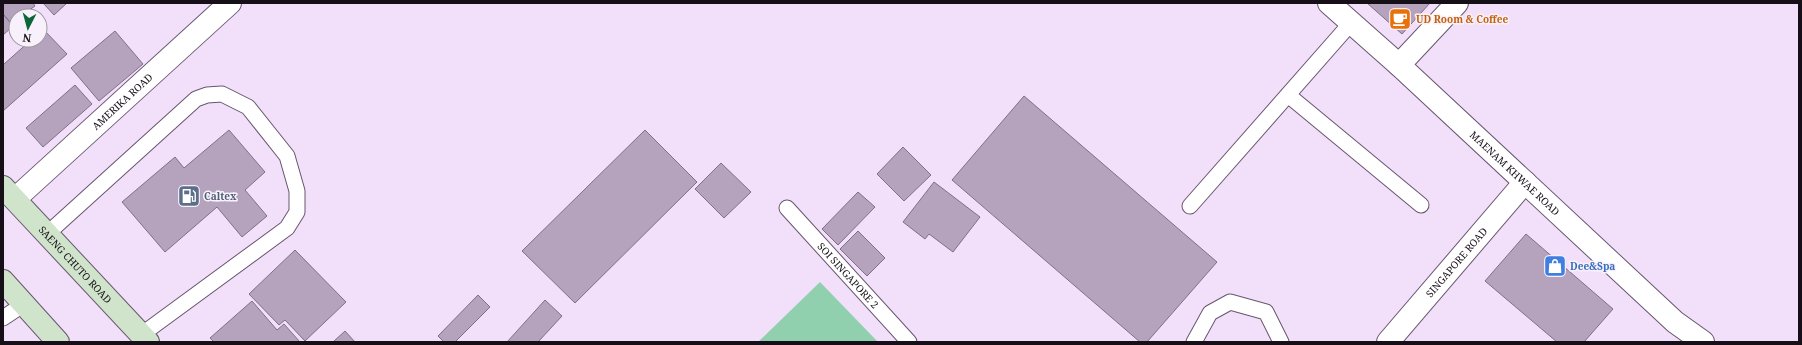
<svg xmlns="http://www.w3.org/2000/svg" width="1802" height="345" font-family="'Noto Serif',serif">
  <style>
    .green { fill: #91d0af }
    .building { fill: #b5a3bd; stroke: #7f6f87 }
    .lines { fill: none; stroke-linecap: round; stroke-linejoin: round }
    .lane-casing { stroke: #67576e; stroke-width: 17 }
    .street-casing { stroke: #67576e; stroke-width: 24 }
    .secondary-casing { stroke: #67576e; stroke-width: 24 }
    .lane { stroke: #fff; stroke-width: 15 }
    .street { stroke: #fff; stroke-width: 22 }
    .secondary { stroke: #cfe4ca; stroke-width: 22 }
    .labels { text-anchor: middle; stroke-width: 3; stroke-linejoin: round; paint-order: stroke }
    .food-label { font-size: 10px; font-weight: bold; fill: #c56008; stroke: #f8f1fc; text-anchor: start }
    .street-label { font-size: 10px; fill: #160f18; stroke: #f8f1fc }
    .service-label { font-size: 10px; font-weight: bold; fill: #4e5e75; stroke: #f8f1fc; text-anchor: start }
    .shop-label { font-size: 10px; font-weight: bold; fill: #366cbe; stroke: #f8f1fc; text-anchor: start }
  </style>
  <rect width="100%" height="100%" fill="#f2dffa"/>
  <!-- green -->
  <path class="green" d="M820,282L878,342H758Z"/>
  <!-- building -->
  <g class="building">
    <path d="M3,3H33L35,6L21,16H16V20L11,23L3,14Z"/>
    <path d="M43,3H67L54,15Z"/>
    <path d="M1367,3H1430L1402,34Z"/>
    <path d="M3,14L13,26L3,35Z"/>
    <path d="M43,29L67,54L3,111V65L31,40H40V32Z"/>
    <path d="M115,31L143,64L99,101L71,68Z"/>
    <path d="M75,85L92,104L43,147L26,128Z"/>
    <path d="M1024,96L1217,262L1147,342H1140L952,180Z"/>
    <path d="M229,130L265,172L245,190L267,216L242,237L217,207L165,252L122,202L175,157L184,168Z"/>
    <path d="M645,130L697,182L575,303L522,251Z"/>
    <path d="M903,147L931,175L904,201L877,174Z"/>
    <path d="M721,163L751,192L724,218L695,189Z"/>
    <path d="M934,182L980,217L953,252L929,234L925,239L903,222Z"/>
    <path d="M858,192L875,207L838,245L822,229Z"/>
    <path d="M858,231L885,258L867,276L840,249Z"/>
    <path d="M1526,234L1613,309L1584,342H1557L1485,281Z"/>
    <path d="M295,250L346,302L305,341L285,320L279,325L249,294Z"/>
    <path d="M478,295L490,307L455,342H444L438,336Z"/>
    <path d="M545,300L562,316L538,342H507Z"/>
    <path d="M252,301L277,330L284,324L300,342H214L210,338Z"/>
    <path d="M345,331L355,342H333Z"/>
  </g>
  <g class="lines">
    <!-- lane casing -->
    <g class="lane-casing">
      <g id="lane">
        <path d="M1288,95L1421,205"/>
        <path d="M1190,206L1351,23"/>
        <path id="s1" d="M787,208L909,342"/>
        <path d="M47,234L196,99L207,95L222,94L248,107L287,156L297,191V212L287,228L141,335"/>
        <path d="M3,318L24,304"/>
        <path d="M1194,342L1210,313L1230,302L1266,312L1281,342"/>
      </g>
    </g>
    <!-- street casing -->
    <g class="street-casing">
      <g id="street">
        <path id="s2" d="M1329,3L1399,65L1675,322L1703,342"/>
        <path d="M1399,65L1457,3"/>
        <path id="s3" d="M15,199L230,3"/>
        <path id="s4" d="M1388,342L1525,182"/>
      </g>
    </g>
    <!-- secondary casing -->
    <g class="secondary-casing">
      <g id="secondary">
        <path id="s5" d="M3,187L148,342"/>
        <path d="M3,281L58,342"/>
      </g>
    </g>
    <!-- lane -->
    <use href="#lane" class="lane"/>
    <!-- street -->
    <use href="#street" class="street"/>
    <!-- secondary -->
    <use href="#secondary" class="secondary"/>
  </g>
  <!-- icons -->
  <defs>
    <g id="cafe-square" transform="scale(1.15)"><rect x="-9" y="-9" width="18" height="18" rx="4" fill="#e8710a" stroke="#f8f1fc"/><path d="M-5.5-4.5H6V0H3Q3 3.5 0 3.5H-2.5Q-5.5 3.5-5.5 0ZM3-3.2v2h1.7v-2ZM-6 4.5H4V6H-6Z" fill="#fff"/></g>
    <g id="fuel-square" transform="scale(1.15)"><rect x="-9" y="-9" width="18" height="18" rx="4" fill="#5c6f8a" stroke="#f8f1fc"/><path d="M-5.5-6h7V0h2V4h1.3V-2.5L3-4.5l.8-.8L6-3V5H2.5V1h-1V6h-7ZM-4.2-4.7v3.2H.2V-4.7Z" fill="#fff"/></g>
    <g id="shop-square" transform="scale(1.15)"><rect x="-9" y="-9" width="18" height="18" rx="4" fill="#3f7fe0" stroke="#f8f1fc"/><path d="M-5-2.5h2.3a2.7 3.5 0 0 1 5.4 0H5L5.5 6h-11ZM-1.5-2.5h3a1.5 2.3 0 0 0-3 0Z" fill="#fff"/></g>
  </defs>
  <g fill-rule="evenodd">
    <use href="#cafe-square" x="1400" y="19"/>
    <use href="#fuel-square" x="189" y="196"/>
    <use href="#shop-square" x="1555" y="266"/>
  </g>
  <g class="labels">
    <!-- food labels -->
    <g class="food-label">
      <text x="1416" y="23">UD Room &amp; Coffee</text>
    </g>
    <!-- street labels -->
    <g class="street-label">
      <text dy="4" stroke="none"><textPath href="#s3" startOffset="145">AMERIKA ROAD</textPath></text>
      <text dy="4" stroke="none"><textPath href="#s2" startOffset="252">MAENAM KHWAE ROAD</textPath></text>
      <text dy="4" stroke="none"><textPath href="#s4" startOffset="105">SINGAPORE ROAD</textPath></text>
      <text dy="4" stroke="none"><textPath href="#s5" startOffset="106">SAENG CHUTO ROAD</textPath></text>
      <text dy="4" stroke="none"><textPath href="#s1" startOffset="91">SOI SINGAPORE 2</textPath></text>
    </g>
    <!-- service labels -->
    <g class="service-label">
      <text x="204" y="200">Caltex</text>
    </g>
    <!-- shop labels -->
    <g class="shop-label">
      <text x="1570" y="270">Dee&amp;Spa</text>
    </g>
  </g>
  <!-- border -->
  <rect width="1802" height="345" fill="none" stroke="#160f18" stroke-width="8"/>
  <!-- north arrow -->
  <g transform="translate(28 28) rotate(186)"><circle r="19" fill="#f8f1fc" stroke="#9e97a1"/>
  <path d="M0-3L7 15L0 10L-7 15Z" fill="#0c6639"/>
  <text y="-6" font-size="11" font-weight="bold" text-anchor="middle" fill="#160f18">N</text>
  </g>
</svg>
